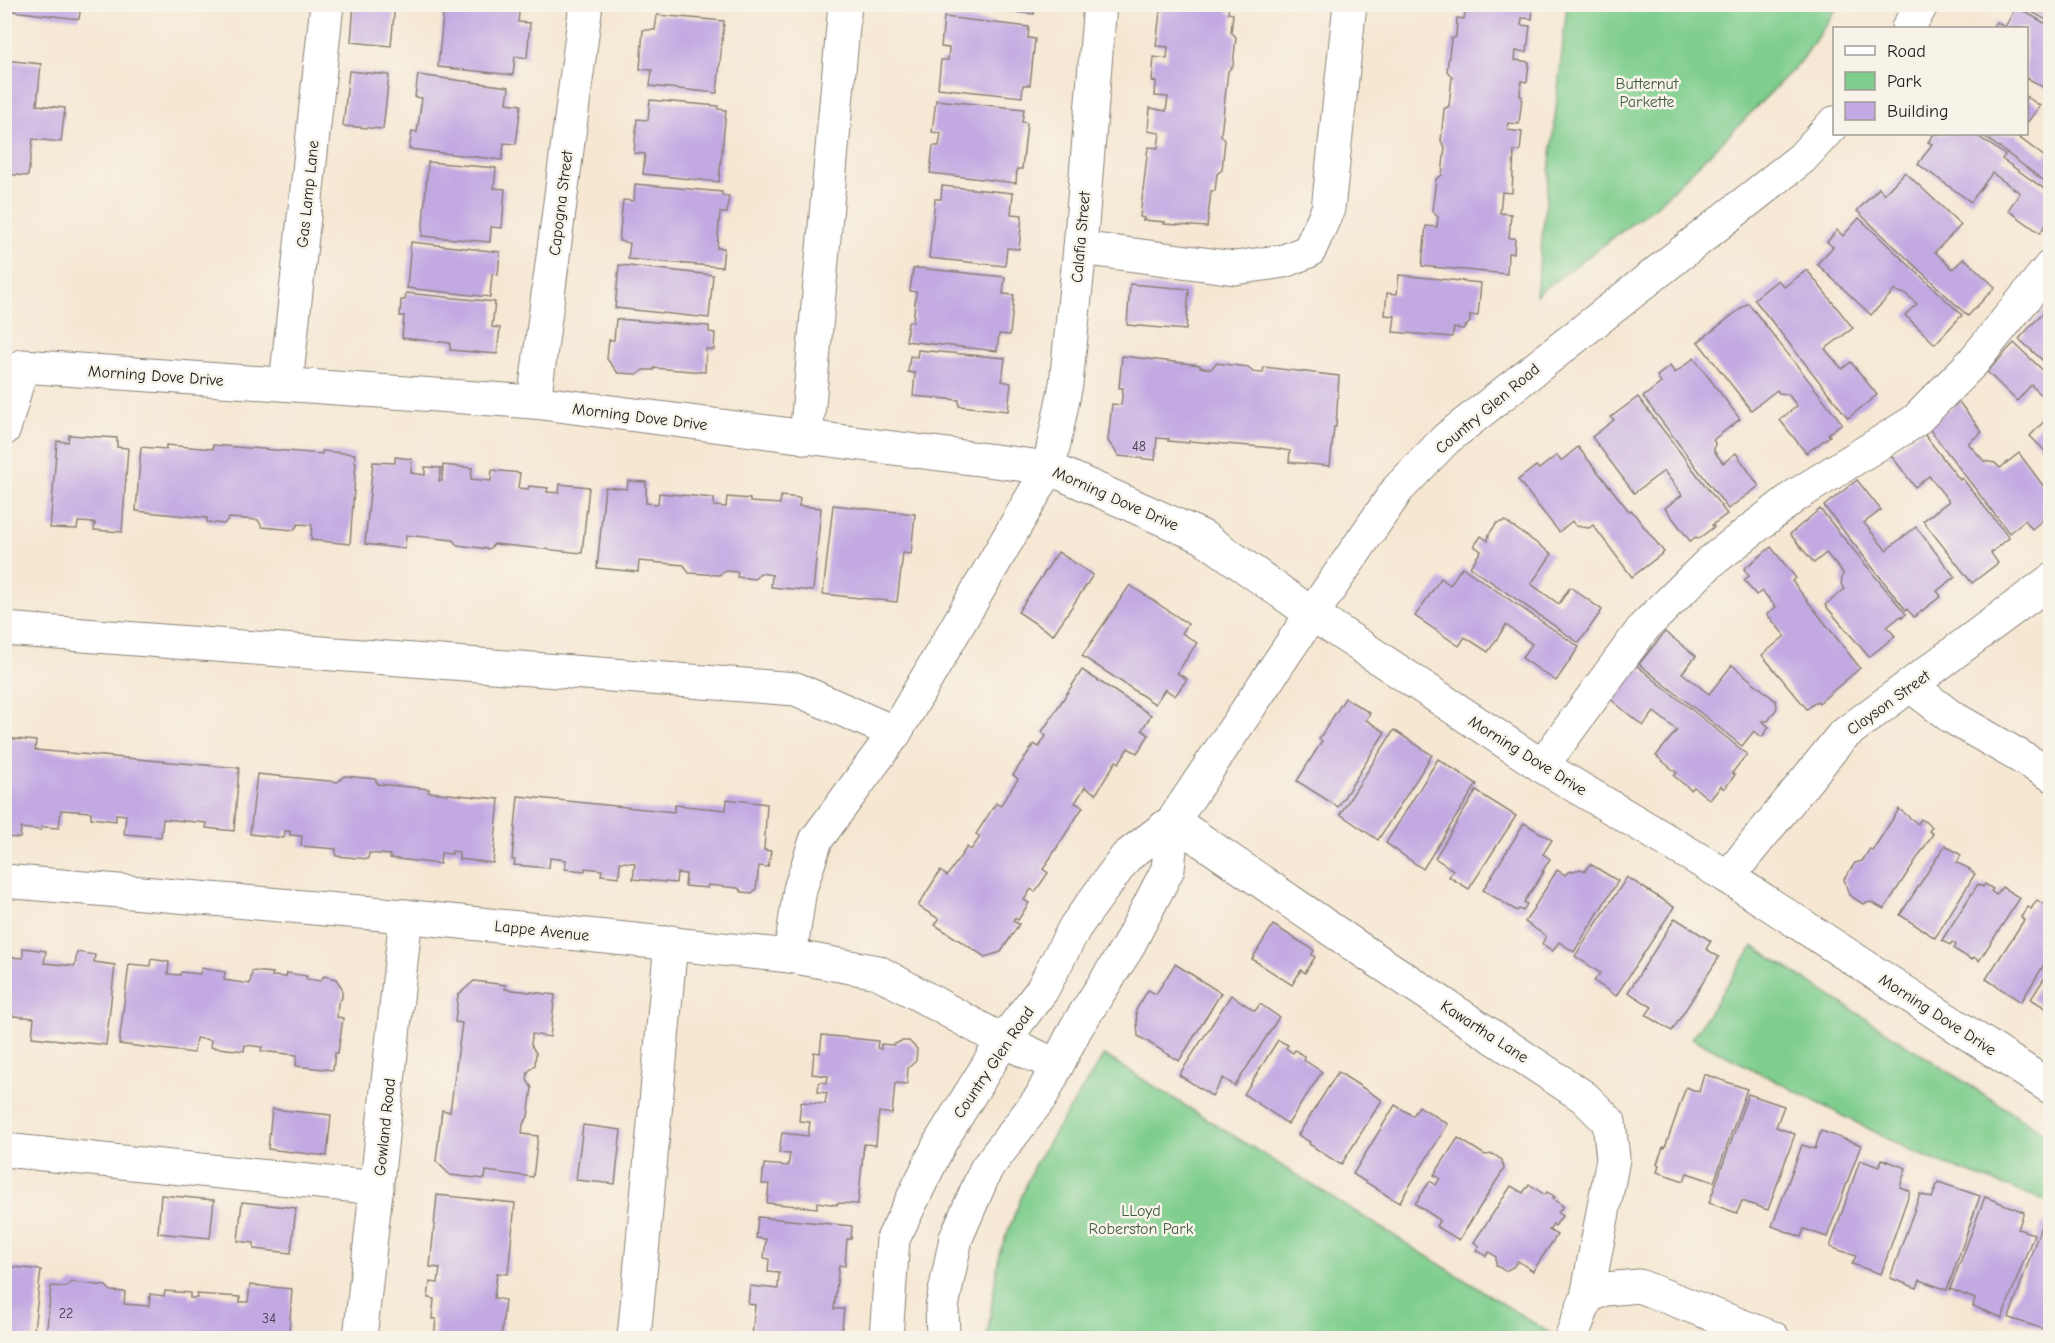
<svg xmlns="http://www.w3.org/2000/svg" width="2055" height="1343" font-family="'Comic Neue',sans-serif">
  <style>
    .green { fill: #7fce8e; stroke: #4e7555; stroke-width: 1.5 }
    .building { fill: #c2a9e2 }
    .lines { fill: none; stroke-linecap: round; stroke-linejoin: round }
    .minor-casing { stroke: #898278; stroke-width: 35 }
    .minor { stroke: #fff; stroke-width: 33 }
    .labels { text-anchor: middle; stroke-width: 5; stroke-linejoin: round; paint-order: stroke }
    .number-label { font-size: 14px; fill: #463f4e }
    .park-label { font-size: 16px; fill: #3f5a44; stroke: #f7f3e8 }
    .street-label { font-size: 16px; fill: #1c1c1c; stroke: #f7f3e8 }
  </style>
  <rect width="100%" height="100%" fill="#f7f3e8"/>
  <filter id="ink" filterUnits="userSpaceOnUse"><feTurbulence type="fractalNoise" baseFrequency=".0167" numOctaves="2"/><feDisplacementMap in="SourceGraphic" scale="12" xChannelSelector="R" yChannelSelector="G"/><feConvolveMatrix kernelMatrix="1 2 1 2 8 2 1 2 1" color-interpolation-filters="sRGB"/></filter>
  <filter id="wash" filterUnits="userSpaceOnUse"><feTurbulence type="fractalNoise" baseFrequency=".008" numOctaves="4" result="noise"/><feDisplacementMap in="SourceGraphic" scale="24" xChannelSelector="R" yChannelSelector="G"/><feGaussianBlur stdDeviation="1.35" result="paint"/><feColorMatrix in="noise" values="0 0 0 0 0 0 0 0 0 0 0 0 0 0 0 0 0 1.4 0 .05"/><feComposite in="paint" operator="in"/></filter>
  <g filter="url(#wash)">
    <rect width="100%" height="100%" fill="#f6e7d3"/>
    <!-- green -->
    <g class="green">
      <path d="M1567,5H1839L1802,60L1740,124L1657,205L1536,295Z"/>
      <path d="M1753,946L2050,1137V1202L1938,1162L1908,1149L1692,1038Z"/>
      <path d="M1104,1055L1550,1333L1548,1338H987L999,1254L1034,1165Z"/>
    </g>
    <g id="blocks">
      <!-- building -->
      <g class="building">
        <path d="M4,4H81L79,19L4,10Z"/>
        <path d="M354,4H395L391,46L351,42Z"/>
        <path d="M703,4H740V10L703,6Z"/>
        <path d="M958,4H1035L1034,14L958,6Z"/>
        <path d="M1161,4H1229L1228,13L1233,14L1231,32L1236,37L1233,66L1228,71L1221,135L1225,140L1222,170L1217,174L1215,191H1211L1207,227L1164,224L1165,222L1143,220L1144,218L1140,217L1148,147L1158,148L1160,133L1148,131L1150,108L1166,111L1168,97L1155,96L1156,82L1152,81L1154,57L1167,59L1168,47L1156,46Z"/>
        <path d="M1466,4H1533L1532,19L1522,18L1521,25L1530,26L1527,52L1516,51L1515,60L1529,62L1527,82L1521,81L1520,96L1522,97L1519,124L1508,123L1507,130L1522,132L1520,151H1514L1512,193L1502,192L1500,213L1511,214L1509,238H1515L1514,253H1508L1507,274L1422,266L1426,226L1437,227L1438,217L1432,211L1436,179L1442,175L1445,147L1441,141L1444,109L1449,106L1452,77L1447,71L1451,39L1456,37L1457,18L1464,19Z"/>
        <path d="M2022,4H2050V22L2021,6Z"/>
        <path d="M444,5H520L518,22L530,23L527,58L515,56L513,75L438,67Z"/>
        <path d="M2016,7L2050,26L2049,91L2026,77V28H1992L1996,22L2005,27Z"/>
        <path d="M657,15L724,21L717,93L650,86L652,70L640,69L643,30H655Z"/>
        <path d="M944,17L1029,27L1028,38L1035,39L1030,85H1023L1022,97L938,88L941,60H948L949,48L941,47Z"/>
        <path d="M4,60L41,64L37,105L65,108L61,142L33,139L28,176L4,174Z"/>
        <path d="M349,71L389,75L383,129L343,126Z"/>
        <path d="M418,75L509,87L507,103L521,105L516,144L504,143L502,160L409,149L412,131L417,132L422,98L415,97Z"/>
        <path d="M2026,96L2040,106L2026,124Z"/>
        <path d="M650,100L718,106V109L726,110L719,182L643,174L645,154L634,153L637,119L648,120Z"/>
        <path d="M936,100L1024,109L1022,122L1027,123L1022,169H1017L1016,183L930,173L933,146H939L941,133L932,132Z"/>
        <path d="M1934,134H1975L2005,155L2002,159L2050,193V219L2040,233L2008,210L2020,193L1992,173L1971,202L1918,164L1932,144L1928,142Z"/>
        <path d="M1981,134H2019L2017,136L2045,157L2050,149V185Z"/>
        <path d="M428,162L496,168L494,188L505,189L502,228L491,227L490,242L422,236Z"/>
        <path d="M1905,172L1961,225L1935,252L1953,269L1964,258L1995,287L1968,316L1857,211L1879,188L1884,194Z"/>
        <path d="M635,184L722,192V196H729L727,213H720L717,248H724L722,267L628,259L630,243L619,241L623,200L634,201Z"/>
        <path d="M942,186L1013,193L1011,214L1022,215L1019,249L1007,248L1005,266L929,258L935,199H941Z"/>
        <path d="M1859,218L1962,315L1935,344L1905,315L1917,304L1906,294L1898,292L1895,290L1871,315L1817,264L1833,247L1827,242L1837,230L1843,236Z"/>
        <path d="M411,242L500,252L498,275L492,274L490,297L407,288Z"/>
        <path d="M619,265L713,275L709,318L615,308Z"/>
        <path d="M918,268L1005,277L1003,294L1014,295L1010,335L999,334L997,351L906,341L908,322H913L916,292L910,291L913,269Z"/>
        <path d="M1807,270L1853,328L1825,349L1842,369L1851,362L1877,395L1848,418L1754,299L1778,280L1784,287Z"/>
        <path d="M1399,275L1481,283L1478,316L1470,315V322L1463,329L1454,328L1452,337L1393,332L1395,316L1385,315L1387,293L1397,294Z"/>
        <path d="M1130,284L1189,289L1186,330L1127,325Z"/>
        <path d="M406,293L495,302L492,327L500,328L497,354L450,350V343L402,338L404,316H400L401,300H405Z"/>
        <path d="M1748,303L1842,423L1828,434L1830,436L1806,453L1780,420L1797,406L1788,394L1779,393L1777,390L1751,410L1698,342Z"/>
        <path d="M2047,308L2050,312V367L2019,339Z"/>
        <path d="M616,319L709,326V332L715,333L714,350L706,349L705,372L654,368V370H643L638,374L618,373L607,359L609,340H614Z"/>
        <path d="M2014,343L2050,377V403L2031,385L2017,401L1987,372Z"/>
        <path d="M918,350L1005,358L1002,381L1011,383L1008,411L959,406V400L913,396L915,373L908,372L910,356L917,357Z"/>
        <path d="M1122,356L1200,365V367L1211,369L1216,363L1248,367L1253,372L1263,373L1264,367L1339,376L1336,427H1334L1330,466L1289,462L1290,451L1274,448L1189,441V443L1168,441L1169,439L1157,438L1155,460L1119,456L1108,441L1112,404L1121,405L1123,388H1119Z"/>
        <path d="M1694,358L1740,419L1713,440L1715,443L1714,451L1723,463L1736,453L1759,486L1728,509L1643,397L1661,383L1657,376L1670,366L1675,373Z"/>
        <path d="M1638,397L1727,514L1712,525L1714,527L1698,539L1696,537L1690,541L1665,508L1682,495L1664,471L1634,493L1592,437L1614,420L1611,417Z"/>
        <path d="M1959,402L1982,432L1968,443L1984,461L1995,463L2000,468L2019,453L2050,495V514L2032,529L2025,520L2009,533L1927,426Z"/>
        <path d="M2050,415V456L2030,436Z"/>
        <path d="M1921,430L1960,480L1962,478L2009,538L1991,553L1998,563L1972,583L1923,521L1949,501L1929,476L1915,487L1890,454Z"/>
        <path d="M69,435L117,438V447L128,448L122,532L94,530L95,523L78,522L77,529L50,528L57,441L68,442Z"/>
        <path d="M166,445L213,449V445L322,454V451L355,454L354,462H356L350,544L311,540L312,525L298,524L294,530L262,527L258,520L229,518L224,524L207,522V518L136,511L141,447L166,449Z"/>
        <path d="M1578,447L1629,511L1631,510L1664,552L1632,577L1593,525L1589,528L1576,526L1572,521L1559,532L1518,480L1536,466L1539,469L1557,455L1561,461Z"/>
        <path d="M395,457L412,459L411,473L425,475V467L441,468L439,481H442L443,465L472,468L471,479L491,481L492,470L520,473L518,488L528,489L529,486L548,488L547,492L559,493L560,484L589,487L582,553L494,544L489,549L457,545L453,540L406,535L405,549L365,544L373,462L395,463Z"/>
        <path d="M1857,480L1881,510L1864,523L1886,550L1916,527L1955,577L1937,591L1941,596L1914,617L1907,609L1906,610L1824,506Z"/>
        <path d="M628,481L646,482V503L658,504L659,493L714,498V506L726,507L727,497L750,499V502L780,504L781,496L800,498L799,506L821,508L813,591L771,587L772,575L760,573L755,579L737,577L738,572L726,571L719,575L689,573L684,565L639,561L638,572L597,568L605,487L627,489Z"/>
        <path d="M833,505L915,514L911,554L903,553L897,602L823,594Z"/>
        <path d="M1820,509L1906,614L1902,618L1901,616L1887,627L1895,636L1869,657L1825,605L1845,589L1841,584L1843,573L1826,553L1814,563L1790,534Z"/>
        <path d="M1505,521L1552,554L1531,584L1559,604L1570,587L1602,610L1579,643L1470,567L1481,551L1474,546L1481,536L1488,541L1489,534L1497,523Z"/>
        <path d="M1771,547L1796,578L1792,581L1860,668L1819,703L1817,701L1807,709L1762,655L1785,636L1767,614L1776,607L1762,591L1756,595L1744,580L1749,576L1744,569Z"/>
        <path d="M1058,552L1093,575L1053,635L1018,612Z"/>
        <path d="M1462,567L1579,647L1556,681L1522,658L1532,644L1506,625L1488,652L1465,637L1459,646L1415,616L1441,578L1450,585Z"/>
        <path d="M1130,585L1188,624L1182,633L1197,643L1177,673L1187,679L1175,696L1165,689L1155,704L1082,656Z"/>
        <path d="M1665,632L1696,656L1682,673L1709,694L1732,665L1776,701L1777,708L1768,721H1762L1769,727L1762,737L1754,731L1742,746L1639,664Z"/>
        <path d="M1636,665L1747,754L1732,773L1735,775L1724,789L1721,786L1710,800L1694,787L1691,790L1674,776L1677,773L1656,756L1677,730L1654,712L1643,726L1609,698Z"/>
        <path d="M1082,670L1151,715L1142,730L1149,735L1137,753L1128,748L1119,763L1116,761L1096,794L1085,787L1075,803L1083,807L1043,869L1048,873L1035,892L1031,889L1024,900L1029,903L1018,920L1014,918L1013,921L1019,924L1001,952L985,957L935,925L939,919L918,906L940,871L947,876L967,847L971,850L980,837L976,834L996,803L1000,806L1018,779L1013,775L1034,744L1039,747L1046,736L1042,732Z"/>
        <path d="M1345,698L1370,713L1366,720L1385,732L1338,807L1297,781L1322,741L1319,739Z"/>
        <path d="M1394,730L1432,755L1378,840L1340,814Z"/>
        <path d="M4,738L36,741L35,750L239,768L234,831L206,828L207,823L163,819L161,837L124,834L126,815L116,814V821L91,818V812L61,810L59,828L42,827L41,830L21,828L20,838L4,837Z"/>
        <path d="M1438,759L1477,784L1423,869L1386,843Z"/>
        <path d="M257,774L338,782L344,776L375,779L378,784L429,789L428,792L499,799L493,863L459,859V852L452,851V854L441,853L440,864L390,858V855L369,853L368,859L336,856V849L301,846L302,836L290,835V831H285L284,838L250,834Z"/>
        <path d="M1476,791L1516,816L1469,889L1449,877L1453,870L1435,858Z"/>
        <path d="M518,796L674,812L675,805L726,810L727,799L767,804L764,850L771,851L768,867L759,866L756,889L752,893L742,892L738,888L708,885L707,888L685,886L686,874L677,873L676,883L633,879L635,863L620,862L619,877L601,875L602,870L585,868V871L565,869L566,860L550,858L549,868L514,865L515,860H512Z"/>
        <path d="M1899,809L1918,824L1921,819L1932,827L1929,831L1933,834L1884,909L1871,902L1863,904L1849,895L1844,879L1855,863L1862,861L1870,849L1872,851Z"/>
        <path d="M1524,823L1552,840L1543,854L1550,859L1542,872H1544L1524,902L1527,904L1523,911L1519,909L1517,911L1483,890Z"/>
        <path d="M1945,845L1961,855L1957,863L1970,869L1969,870L1975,874L1935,938L1900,915Z"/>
        <path d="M1590,864L1618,881L1574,952L1559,942L1553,951L1542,944L1546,936L1525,922L1557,870L1565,875L1568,872L1581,869L1585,871Z"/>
        <path d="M1627,877L1674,907L1616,996L1594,981L1600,973L1575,956Z"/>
        <path d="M1978,884L1983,887L1985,884L1993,889L1991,891L1996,895L2002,887L2020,898L1979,961L1974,957L1972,960L1954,949L1956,945L1952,942L1950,945L1942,940Z"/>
        <path d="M2037,900L2050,909V955L2021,1002L1986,979L2024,920L2021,917L2028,907L2031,909Z"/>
        <path d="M1675,918L1711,941L1706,949L1719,957L1672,1031L1646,1015L1652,1007L1628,992Z"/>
        <path d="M1273,925L1314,950L1312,955L1315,957L1305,973L1301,970L1292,985L1252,959Z"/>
        <path d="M23,948L46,951L44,963L75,966L77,952L95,955L94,962L115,965L106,1045L32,1037L34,1018L4,1015V959L11,960L12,957L23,958Z"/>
        <path d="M151,959L169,962L168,974L180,975L181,972L200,974L201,968L225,972L224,980L250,984L252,971L273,973L272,976L286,977L287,973L307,976L306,979L320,981L324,976L336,979L342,988V998L338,1003L337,1017L343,1018L338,1053H335L333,1070L296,1066L297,1055L261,1051L262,1047L245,1045L244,1051L210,1047L211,1040L196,1038L194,1053L119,1044L129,964L150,966Z"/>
        <path d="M1175,964L1221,993L1179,1061L1138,1036L1136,1010L1148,990L1156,994Z"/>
        <path d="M2050,969V1011L2031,999Z"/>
        <path d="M474,981L506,985L505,989L555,995L550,1037L532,1034L531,1045L536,1053L535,1065L528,1072L527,1080L532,1088L528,1117L523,1124L522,1134L538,1136L533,1177L486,1171L485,1179L450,1175L436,1161L442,1110L450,1112L462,1023L455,1022L458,995Z"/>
        <path d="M1231,995L1255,1011L1260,1004L1279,1017L1235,1086L1223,1078L1212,1096L1179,1075Z"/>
        <path d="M822,1035L878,1041L877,1048L881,1049V1044L893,1045L901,1041H909L917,1049L916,1061L908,1068L907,1084L895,1083L892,1114L879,1112L876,1145L864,1144L858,1204L837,1203V1205L817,1202V1208L767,1203L769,1184H762L764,1164L788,1166L790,1154L779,1153L782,1133L808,1136L810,1122L799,1121L801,1102L825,1104L827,1093L818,1092L819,1082L827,1083L828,1076L812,1074L814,1052L820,1053Z"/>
        <path d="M1278,1040L1288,1045L1286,1048L1293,1053L1295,1050L1305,1057L1304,1060L1322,1072L1288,1124L1244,1094Z"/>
        <path d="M1338,1072L1382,1100L1341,1165L1309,1144L1310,1142L1298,1135Z"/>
        <path d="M1704,1074L1747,1089L1714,1182L1687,1173L1684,1181L1657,1172L1659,1165L1657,1164L1663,1147L1665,1148L1686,1087L1699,1092Z"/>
        <path d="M1748,1094L1784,1106L1776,1127L1795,1134L1768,1210L1742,1201L1737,1213L1709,1203Z"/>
        <path d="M1395,1105L1413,1116L1419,1106L1448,1124L1399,1203L1353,1174Z"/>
        <path d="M272,1109L331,1115L327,1156L268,1149Z"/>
        <path d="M583,1125L621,1130L615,1184L576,1180Z"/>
        <path d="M1821,1131L1861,1145L1827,1237L1804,1229L1801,1237L1772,1226L1802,1145L1815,1149Z"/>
        <path d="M1458,1138L1485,1155L1493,1154L1502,1160L1504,1169L1459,1240L1436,1226L1440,1220L1415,1204L1430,1181L1436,1185L1440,1178L1434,1175Z"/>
        <path d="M1882,1159L1906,1168L1900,1187L1910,1191L1881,1274L1852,1264L1856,1256L1830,1247L1860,1160L1879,1167Z"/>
        <path d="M1938,1182L1980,1196L1947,1290L1920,1280L1917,1288L1890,1278L1920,1194L1932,1198Z"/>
        <path d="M1529,1184L1545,1195L1547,1192L1555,1197L1553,1199L1563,1206L1558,1213L1562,1216L1555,1226L1553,1224L1549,1230L1557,1235L1533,1271L1518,1261L1513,1267L1505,1271L1496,1265V1257L1489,1252L1486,1256L1476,1250L1479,1246L1474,1242L1511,1186L1523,1193Z"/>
        <path d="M161,1195L214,1200L210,1238L158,1233Z"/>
        <path d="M437,1195L515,1203L508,1274L497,1273L494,1298L505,1300L501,1338H434L436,1319H432L434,1299L428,1298L430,1282L438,1283L440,1268L430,1267Z"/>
        <path d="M1985,1197L2024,1212L2018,1229L2034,1234L2002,1318L1973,1306L1975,1299L1950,1289Z"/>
        <path d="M242,1202L296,1208L291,1253L254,1249V1243L238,1241Z"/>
        <path d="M758,1217L852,1226L851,1239H847L845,1266L839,1265L834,1309H844L841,1338H752L755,1305L748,1304L750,1286L778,1289L779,1273L768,1272L769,1259L764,1258L766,1239L756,1238Z"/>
        <path d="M2042,1223L2050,1226V1331L2009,1318Z"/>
        <path d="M4,1266L41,1270L33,1338H4Z"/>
        <path d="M71,1282L106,1286L111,1291L125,1292L124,1304L149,1306L150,1294L164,1296L165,1291L190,1293V1298H197V1294L240,1297V1302H248L250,1285L292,1289L289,1333H282L281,1338H46L51,1286L66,1287Z"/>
      </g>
    </g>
  </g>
  <g filter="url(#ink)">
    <use href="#blocks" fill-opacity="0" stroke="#898278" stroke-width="1.5"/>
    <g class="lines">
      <!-- minor casing -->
      <g class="minor-casing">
        <g id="minor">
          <path d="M1908,28L1922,4"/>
          <path d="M1080,248L1235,268L1284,261L1309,251L1328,209L1350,4"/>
          <path d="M286,384L327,4"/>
          <path d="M534,402L586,4"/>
          <path d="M4,429L22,366L534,402L1049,468L1203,537L1312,614L1542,766L1728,877L2050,1087"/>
          <path d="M806,438L845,4"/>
          <path d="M4,629L796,689L895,733"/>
          <path d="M1911,686L1950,716L2050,774"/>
          <path d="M1542,766L1644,627L1709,563L1795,496L1915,421L1973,362L2050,267"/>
          <path d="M1173,821L1354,945L1584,1097L1609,1122L1613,1159L1587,1297L1571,1338"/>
          <path d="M1728,877L1842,736L2050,581"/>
          <path d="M4,881L383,914L790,956L878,972L1003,1041L1056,1065"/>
          <path d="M790,956L800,889L816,840L895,733L1049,468L1066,384L1080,248L1100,4"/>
          <path d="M4,1150L377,1188"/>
          <path d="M1587,1297L1605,1289L1639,1286L1773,1338"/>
          <path d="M360,1338L406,916"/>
          <path d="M634,1338L671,942"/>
          <path d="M886,1338L893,1239L941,1141L1003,1041L1042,990L1075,927L1126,857L1173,821L1288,649L1398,489L1446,439L1802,158L1834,123"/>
          <path d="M943,1338L942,1307L956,1238L986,1169L1041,1097L1076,1028L1126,950L1168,869L1173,821"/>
        </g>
      </g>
      <!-- minor -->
      <use href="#minor" class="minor"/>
    </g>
  </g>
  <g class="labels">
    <!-- number labels -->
    <g class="number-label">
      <text x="1139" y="451">48</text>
      <text x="66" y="1318">22</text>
      <text x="269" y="1323">34</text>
    </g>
    <!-- park labels -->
    <g class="park-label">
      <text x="1647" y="89">Butternut<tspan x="1647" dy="18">Parkette</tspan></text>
      <text x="1141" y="1216">LLoyd<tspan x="1141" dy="18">Roberston Park</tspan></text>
    </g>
    <!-- street labels -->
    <g class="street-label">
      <text transform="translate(307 194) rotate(-84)" y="6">Gas Lamp Lane</text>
      <text transform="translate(560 203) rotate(-83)" y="6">Capogna Street</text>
      <text transform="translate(1080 237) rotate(-85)" y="6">Calafia Street</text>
      <text transform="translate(156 375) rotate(4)" y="6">Morning Dove Drive</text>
      <text transform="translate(1487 408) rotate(-40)" y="6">Country Glen Road</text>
      <text transform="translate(640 416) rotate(7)" y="6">Morning Dove Drive</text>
      <text transform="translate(1116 498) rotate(24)" y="6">Morning Dove Drive</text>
      <text transform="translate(1888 702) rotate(-36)" y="6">Clayson Street</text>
      <text transform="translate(1528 755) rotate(32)" y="6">Morning Dove Drive</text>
      <text transform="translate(542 930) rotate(6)" y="6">Lappe Avenue</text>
      <text transform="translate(1938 1014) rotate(33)" y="6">Morning Dove Drive</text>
      <text transform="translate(1485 1031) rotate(33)" y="6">Kawartha Lane</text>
      <text transform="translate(993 1062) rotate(-56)" y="6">Country Glen Road</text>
      <text transform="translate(384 1127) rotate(-84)" y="6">Gowland Road</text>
    </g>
  </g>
  <!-- margin -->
  <rect width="2055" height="1343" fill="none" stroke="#f7f3e8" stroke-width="24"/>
  <!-- legend -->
  <rect x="1833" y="27" width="195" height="108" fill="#f7f3e8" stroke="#9f9d96" stroke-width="1.5"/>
  <rect x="1845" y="46" width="30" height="9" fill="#ffffff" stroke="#9f9d96" stroke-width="1.5"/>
  <text x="1887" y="57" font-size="18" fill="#1c1c1c">Road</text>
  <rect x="1845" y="72" width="30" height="18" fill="#7fce8e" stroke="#9f9d96" stroke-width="1.5"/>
  <text x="1887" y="87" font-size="18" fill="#1c1c1c">Park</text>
  <rect x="1845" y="102" width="30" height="18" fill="#c2a9e2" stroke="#9f9d96" stroke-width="1.5"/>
  <text x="1887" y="117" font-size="18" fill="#1c1c1c">Building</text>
</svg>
